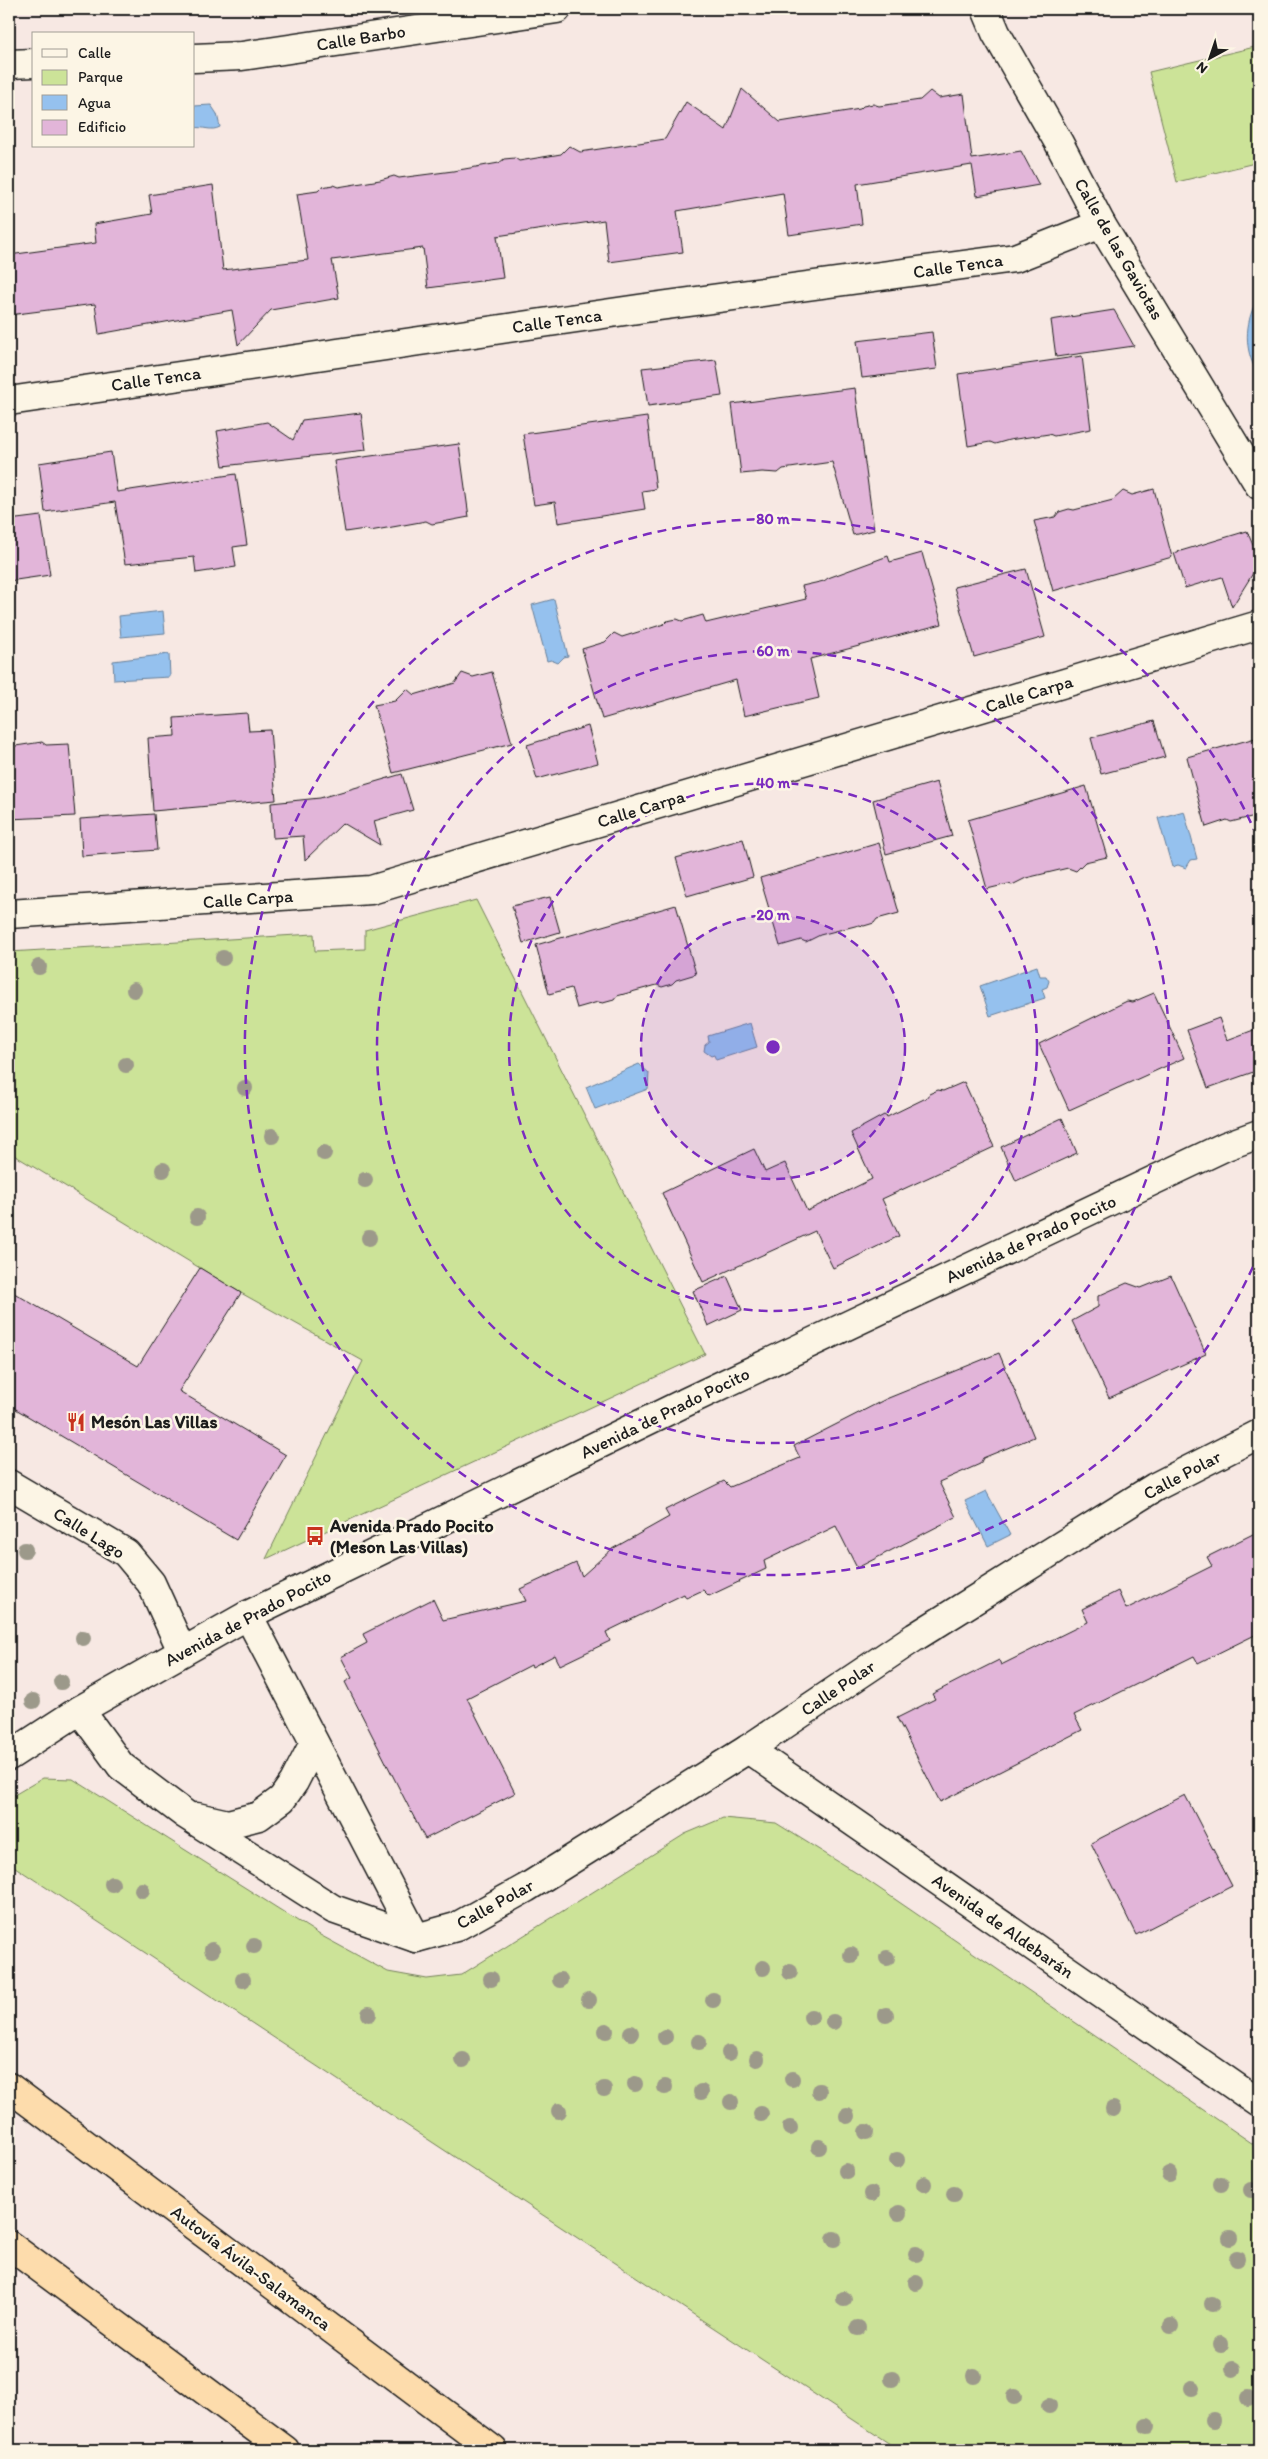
<svg xmlns="http://www.w3.org/2000/svg" width="1268" height="2459" font-family="Itim,sans-serif">
  <style>
    .green { fill: #cce398; stroke: #74805a }
    .water { fill: #95c1ee; stroke: #657f9a }
    .building { fill: #e2b5d9; stroke: #1c1c1c }
    .lines { fill: none; stroke-linecap: round; stroke-linejoin: round }
    .minor-casing { stroke: #1c1c1c; stroke-width: 31 }
    .motorway-casing { stroke: #1c1c1c; stroke-width: 31 }
    .minor { stroke: #fcf5e5; stroke-width: 28 }
    .motorway { stroke: #fddcac; stroke-width: 28 }
    .tree { fill: #9c998a }
    .ring { fill: none; stroke: #7b2cbf; stroke-width: 2.5; stroke-dasharray: 9 6 }
    .labels { text-anchor: middle; stroke-width: 5; stroke-linejoin: round; paint-order: stroke }
    .street-label { font-size: 18px; fill: #1c1c1c; stroke: #fcf5e5 }
    .poi-label { font-size: 18px; font-weight: bold; fill: #1c1c1c; stroke: #fcf5e5; text-anchor: start }
    .centre { fill: #7b2cbf; stroke: #fcf5e5; stroke-width: 2.5 }
    .ring-label { font-size: 15px; text-anchor: middle; font-weight: bold; fill: #7b2cbf; stroke: #fcf5e5; stroke-width: 5; stroke-linejoin: round; paint-order: stroke }
  </style>
  <rect width="100%" height="100%" fill="#f7e8e3"/>
  <filter id="ink" filterUnits="userSpaceOnUse"><feTurbulence type="fractalNoise" baseFrequency=".02" numOctaves="2"/><feDisplacementMap in="SourceGraphic" scale="10" xChannelSelector="R" yChannelSelector="G"/><feConvolveMatrix kernelMatrix="1 2 1 2 8 2 1 2 1" color-interpolation-filters="sRGB"/></filter>
  <g filter="url(#ink)">
    <!-- green -->
    <g class="green">
      <path d="M1259,46V162L1177,182L1149,72Z"/>
      <path d="M476,900L705,1354L266,1559L363,1361L241,1293L9,1152V952L314,934L315,951L365,949V930Z"/>
      <path d="M43,1778L73,1779L320,1935L388,1972L427,1979L461,1975L685,1834L723,1818L776,1823L858,1874L1259,2148V2450H899L9,1863V1798Z"/>
    </g>
    <!-- water -->
    <g class="water">
      <path d="M211,105L217,114L220,127C211,132 203,126 194,128V106Z"/>
      <path d="M1259,304V375C1245,354 1244,329 1254,306Z"/>
      <path d="M554,599L568,656L564,657L558,663L551,660L547,661L532,605Z"/>
      <path d="M163,611L165,633L121,637L119,616Z"/>
      <path d="M169,654L170,677L114,680L113,661Z"/>
      <path d="M1184,811L1197,859L1191,860L1186,868L1178,865L1172,867L1158,818Z"/>
      <path d="M1037,966L1040,976H1046L1049,981L1047,987L1042,989L1045,998L990,1016L980,986Z"/>
      <path d="M750,1023L757,1047L716,1060L714,1055L711,1056L704,1051L705,1045L709,1042L708,1036Z"/>
      <path d="M639,1064L649,1073L648,1089L595,1109L586,1087Z"/>
      <path d="M986,1491L1010,1535L988,1546L965,1501Z"/>
    </g>
    <!-- building -->
    <g class="building">
      <path d="M742,89L780,122L860,109L863,106L873,104L879,106L920,100L930,91L939,98L964,94L972,159L1021,151L1039,185L977,196L972,165L857,184L862,224L789,235L783,193L677,211L683,252L609,262L604,220L497,236L503,278L428,288L423,248L332,260L339,298L271,310L238,345L232,310L99,334L95,304L9,315V255L96,243L94,224L152,214L149,195L213,185L223,270L308,260L297,194L318,191L322,187L333,185L338,187L380,180L394,176L399,178L453,171L499,163L504,159L515,158L519,161L561,154L569,146L580,152L665,139L686,102L726,130Z"/>
      <path d="M1114,310L1134,346L1056,357L1051,320Z"/>
      <path d="M932,332L937,369L862,378L857,341Z"/>
      <path d="M1082,356L1091,429L1054,436L1049,434L1009,440L995,444L990,442L968,446L958,374Z"/>
      <path d="M716,360L722,396L648,406L642,368Z"/>
      <path d="M855,388L874,530L853,535L832,462L783,469L778,473L762,472L741,474L732,404Z"/>
      <path d="M361,413L366,450L223,466L217,431L267,422L293,440L302,420Z"/>
      <path d="M647,417L656,489L642,491L645,509L558,523L555,502L534,505L523,434Z"/>
      <path d="M459,444L469,517L432,524L426,521L370,531L365,529L345,532L334,461Z"/>
      <path d="M111,452L117,492L236,474L247,545L233,547L236,567L196,573L194,557L125,564L115,502L45,512L39,463Z"/>
      <path d="M1154,489L1172,557L1053,591L1034,521L1055,517L1059,512L1069,509L1074,510L1113,500L1123,491L1132,495Z"/>
      <path d="M41,516L50,575L9,581V520Z"/>
      <path d="M1247,531L1255,550V570L1232,607L1222,577L1185,588L1174,553Z"/>
      <path d="M922,553L942,624L810,659L819,698L744,716L736,680L602,719L582,649L605,642L614,633L622,637L664,624L667,621L677,619L682,621L703,615L706,623L806,599L802,586L824,581L828,578L888,556L890,562Z"/>
      <path d="M1026,569L1045,637L974,657L954,587Z"/>
      <path d="M492,672L512,743L393,773L374,705L395,701L407,689L414,695L455,683L462,673L473,677Z"/>
      <path d="M247,713L249,731L270,730L276,800L153,811L148,738L175,736L174,718Z"/>
      <path d="M1154,721L1165,757L1101,774L1091,738Z"/>
      <path d="M588,726L598,763L537,779L527,745Z"/>
      <path d="M1259,737V815L1231,822L1227,820L1206,827L1187,757Z"/>
      <path d="M42,742L46,745L69,744L75,816L9,819V747Z"/>
      <path d="M402,774L413,810L374,821L380,845L343,823L305,860L303,836L273,838L271,803L320,798Z"/>
      <path d="M937,782L952,836L886,854L873,800Z"/>
      <path d="M1086,786L1107,857L1085,862L1076,871L1068,868L1026,878L1012,885L1008,884L987,889L968,820Z"/>
      <path d="M154,814L157,850L82,856L80,819Z"/>
      <path d="M743,839L753,877L687,896L676,858Z"/>
      <path d="M879,843L899,913L877,919L874,923L864,926L859,925L820,935L806,942L801,940L780,946L760,878Z"/>
      <path d="M550,897L560,932L523,943L512,906Z"/>
      <path d="M676,905L696,974L676,980L672,984L662,987L657,985L617,996L614,1000L603,1003L598,1002L577,1008L571,988L549,994L536,945Z"/>
      <path d="M1154,993L1184,1058L1069,1110L1039,1044L1127,1001L1133,1002Z"/>
      <path d="M1219,1018L1227,1040L1259,1028V1070L1208,1088L1187,1030Z"/>
      <path d="M964,1082L994,1147L882,1199L899,1236L833,1268L815,1231L703,1282L662,1193L754,1149L765,1172L785,1163L807,1211L872,1179L851,1133L884,1115L887,1117L926,1098L929,1094L938,1090L943,1091Z"/>
      <path d="M1062,1118L1077,1153L1016,1181L1001,1147Z"/>
      <path d="M200,1268L241,1293L179,1391L286,1455L236,1540L9,1405V1290L138,1366Z"/>
      <path d="M727,1276L742,1310L708,1326L693,1291Z"/>
      <path d="M1171,1276L1206,1354L1109,1398L1072,1321L1098,1307V1296L1127,1283L1141,1288Z"/>
      <path d="M999,1353L1034,1437L983,1458L980,1464L939,1482L956,1517L857,1568L836,1526L764,1561L766,1569L709,1596L703,1590L686,1598L684,1594L606,1632L610,1641L560,1665L555,1655L532,1667L531,1665L467,1698L515,1793L425,1839L345,1682L352,1678L341,1657L367,1643L363,1634L433,1599L443,1620L526,1601L520,1589L576,1563L582,1576L612,1549L669,1517L665,1510L724,1481L730,1487L800,1458L794,1446L886,1399Z"/>
      <path d="M1259,1531V1633L1198,1663L1194,1656L1074,1715L1082,1730L940,1802L897,1718L935,1699L932,1694L965,1677L999,1660L1001,1665L1088,1622L1082,1609L1118,1591L1126,1609L1212,1566L1207,1557Z"/>
      <path d="M1185,1795L1232,1886L1136,1935L1091,1843Z"/>
    </g>
    <g class="lines">
      <!-- minor casing -->
      <g class="minor-casing">
        <g id="minor">
          <path d="M986,9L996,33L1059,143L1101,224L1259,485"/>
          <path d="M194,58L242,56L557,9"/>
          <path d="M9,64L34,63"/>
          <path d="M9,401L652,307L1015,258L1101,224"/>
          <path d="M9,914L371,890L1259,625"/>
          <path d="M9,1484L126,1553L151,1583L182,1651"/>
          <path d="M248,1615L416,1938"/>
          <path d="M80,1710L121,1766L186,1815L333,1909L416,1938L456,1927L526,1888L748,1749L915,1637L1155,1487L1259,1434"/>
          <path d="M748,1749L1259,2103"/>
          <path d="M9,1756L80,1710L248,1615L684,1403L1226,1146L1259,1134"/>
          <path d="M197,1817L228,1824L259,1816L282,1799L294,1782L314,1743"/>
        </g>
      </g>
      <!-- motorway casing -->
      <g class="motorway-casing">
        <g id="motorway">
          <path d="M9,2087L493,2450"/>
          <path d="M9,2245L285,2450"/>
        </g>
      </g>
      <!-- minor -->
      <use href="#minor" class="minor"/>
      <!-- motorway -->
      <use href="#motorway" class="motorway"/>
    </g>
    <!-- trees -->
    <g class="tree">
      <circle cx="223" cy="958" r="8"/>
      <circle cx="39" cy="967" r="8"/>
      <circle cx="134" cy="990" r="8"/>
      <circle cx="126" cy="1065" r="8"/>
      <circle cx="245" cy="1088" r="8"/>
      <circle cx="272" cy="1136" r="8"/>
      <circle cx="324" cy="1153" r="8"/>
      <circle cx="163" cy="1170" r="8"/>
      <circle cx="365" cy="1180" r="8"/>
      <circle cx="197" cy="1217" r="8"/>
      <circle cx="369" cy="1238" r="8"/>
      <circle cx="25" cy="1550" r="8"/>
      <circle cx="83" cy="1638" r="8"/>
      <circle cx="61" cy="1682" r="8"/>
      <circle cx="33" cy="1701" r="8"/>
      <circle cx="112" cy="1884" r="8"/>
      <circle cx="142" cy="1890" r="8"/>
      <circle cx="254" cy="1946" r="8"/>
      <circle cx="212" cy="1950" r="8"/>
      <circle cx="851" cy="1955" r="8"/>
      <circle cx="887" cy="1958" r="8"/>
      <circle cx="763" cy="1968" r="8"/>
      <circle cx="790" cy="1972" r="8"/>
      <circle cx="491" cy="1979" r="8"/>
      <circle cx="243" cy="1980" r="8"/>
      <circle cx="560" cy="1980" r="8"/>
      <circle cx="589" cy="2000" r="8"/>
      <circle cx="713" cy="2000" r="8"/>
      <circle cx="369" cy="2014" r="8"/>
      <circle cx="886" cy="2015" r="8"/>
      <circle cx="811" cy="2017" r="8"/>
      <circle cx="833" cy="2022" r="8"/>
      <circle cx="606" cy="2031" r="8"/>
      <circle cx="631" cy="2033" r="8"/>
      <circle cx="665" cy="2037" r="8"/>
      <circle cx="699" cy="2042" r="8"/>
      <circle cx="729" cy="2053" r="8"/>
      <circle cx="757" cy="2059" r="8"/>
      <circle cx="463" cy="2060" r="8"/>
      <circle cx="792" cy="2079" r="8"/>
      <circle cx="635" cy="2084" r="8"/>
      <circle cx="665" cy="2087" r="8"/>
      <circle cx="604" cy="2089" r="8"/>
      <circle cx="819" cy="2091" r="8"/>
      <circle cx="701" cy="2092" r="8"/>
      <circle cx="731" cy="2102" r="8"/>
      <circle cx="1113" cy="2109" r="8"/>
      <circle cx="559" cy="2111" r="8"/>
      <circle cx="761" cy="2114" r="8"/>
      <circle cx="847" cy="2116" r="8"/>
      <circle cx="790" cy="2128" r="8"/>
      <circle cx="866" cy="2132" r="8"/>
      <circle cx="819" cy="2147" r="8"/>
      <circle cx="897" cy="2160" r="8"/>
      <circle cx="846" cy="2171" r="8"/>
      <circle cx="1169" cy="2174" r="8"/>
      <circle cx="924" cy="2184" r="8"/>
      <circle cx="1221" cy="2184" r="8"/>
      <circle cx="1251" cy="2190" r="8"/>
      <circle cx="871" cy="2194" r="8"/>
      <circle cx="954" cy="2194" r="8"/>
      <circle cx="899" cy="2213" r="8"/>
      <circle cx="1230" cy="2238" r="8"/>
      <circle cx="834" cy="2239" r="8"/>
      <circle cx="916" cy="2254" r="8"/>
      <circle cx="1237" cy="2259" r="8"/>
      <circle cx="916" cy="2283" r="8"/>
      <circle cx="844" cy="2299" r="8"/>
      <circle cx="1212" cy="2304" r="8"/>
      <circle cx="1171" cy="2326" r="8"/>
      <circle cx="858" cy="2328" r="8"/>
      <circle cx="1221" cy="2344" r="8"/>
      <circle cx="1233" cy="2369" r="8"/>
      <circle cx="974" cy="2376" r="8"/>
      <circle cx="892" cy="2379" r="8"/>
      <circle cx="1192" cy="2388" r="8"/>
      <circle cx="1014" cy="2397" r="8"/>
      <circle cx="1248" cy="2398" r="8"/>
      <circle cx="1049" cy="2406" r="8"/>
      <circle cx="1213" cy="2420" r="8"/>
      <circle cx="1147" cy="2426" r="8"/>
    </g>
  </g>
  <!-- distance rings -->
  <circle cx="773" cy="1047" r="132" fill="#7b2cbf" fill-opacity=".12"/>
  <g class="ring">
    <circle cx="773" cy="1047" r="132"/>
    <circle cx="773" cy="1047" r="264"/>
    <circle cx="773" cy="1047" r="396"/>
    <path d="M1259 1253A528 528 0 1 1 1259 841"/>
  </g>
  <!-- icons -->
  <defs>
    <g id="restaurant-bare" transform="scale(1.5)"><path d="M-5-6h1v4h1v-4h1v4h1v-4h1v5L-1.5 .5V6h-2V.5L-5-1ZM5-6V6H3V1.5H1.5Q1.5-4 5-6Z" fill="#c8321e" stroke="#fcf5e5" stroke-width="2.5" paint-order="stroke"/></g>
    <g id="bus-bare" transform="scale(1.5)"><path d="M-5-6H5V4H4V6H2V4H-2V6H-4V4H-5ZM-3.5-4V0h7V-4ZM-3.5 1.2v1.5H-2V1.2ZM2 1.2v1.5H3.5V1.2Z" fill="#c8321e" stroke="#fcf5e5" stroke-width="2.5" paint-order="stroke"/></g>
  </defs>
  <g fill-rule="evenodd">
    <use href="#restaurant-bare" x="76" y="1422"/>
    <use href="#bus-bare" x="315" y="1536"/>
  </g>
  <g class="labels">
    <!-- street labels -->
    <g class="street-label">
      <text transform="translate(361 38) rotate(-9)" y="6">Calle Barbo</text>
      <text transform="translate(1119 249) rotate(60)" y="6">Calle de las Gaviotas</text>
      <text transform="translate(958 266) rotate(-8)" y="6">Calle Tenca</text>
      <text transform="translate(557 321) rotate(-8)" y="6">Calle Tenca</text>
      <text transform="translate(156 379) rotate(-8)" y="6">Calle Tenca</text>
      <text transform="translate(1029 694) rotate(-17)" y="6">Calle Carpa</text>
      <text transform="translate(641 809) rotate(-17)" y="6">Calle Carpa</text>
      <text transform="translate(248 899) rotate(-4)" y="6">Calle Carpa</text>
      <text transform="translate(1031 1239) rotate(-25)" y="6">Avenida de Prado Pocito</text>
      <text transform="translate(665 1413) rotate(-26)" y="6">Avenida de Prado Pocito</text>
      <text transform="translate(1182 1475) rotate(-28)" y="6">Calle Polar</text>
      <text transform="translate(89 1533) rotate(32)" y="6">Calle Lago</text>
      <text transform="translate(248 1618) rotate(-28)" y="6">Avenida de Prado Pocito</text>
      <text transform="translate(838 1688) rotate(-34)" y="6">Calle Polar</text>
      <text transform="translate(495 1904) rotate(-29)" y="6">Calle Polar</text>
      <text transform="translate(1003 1926) rotate(35)" y="6">Avenida de Aldebarán</text>
      <text transform="translate(251 2268) rotate(37)" y="6">Autovía Ávila-Salamanca</text>
    </g>
    <!-- poi labels -->
    <g class="poi-label">
      <text x="91" y="1428">Mesón Las Villas</text>
      <text x="330" y="1532">Avenida Prado Pocito<tspan x="330" dy="21">(Meson Las Villas)</tspan></text>
    </g>
  </g>
  <circle cx="773" cy="1047" r="8" class="centre"/>
  <g class="ring-label">
    <text x="773" y="524">80 m</text>
    <text x="773" y="656">60 m</text>
    <text x="773" y="788">40 m</text>
    <text x="773" y="920">20 m</text>
  </g>
  <!-- margin -->
  <rect width="1268" height="2459" fill="none" stroke="#fcf5e5" stroke-width="30"/>
  <rect x="15" y="15" width="1238" height="2429" fill="none" stroke="#1c1c1c" stroke-width="2" filter="url(#ink)"/>
  <!-- legend -->
  <rect x="32" y="32" width="162" height="115" fill="#fcf5e5" stroke="#a29e95"/>
  <rect x="42" y="49" width="25" height="8" fill="#fcf5e5" stroke="#a29e95"/>
  <text x="78" y="58" font-size="15" fill="#1c1c1c">Calle</text>
  <rect x="42" y="70" width="25" height="15" fill="#cce398" stroke="#a29e95"/>
  <text x="78" y="82" font-size="15" fill="#1c1c1c">Parque</text>
  <rect x="42" y="95" width="25" height="15" fill="#95c1ee" stroke="#a29e95"/>
  <text x="78" y="108" font-size="15" fill="#1c1c1c">Agua</text>
  <rect x="42" y="120" width="25" height="15" fill="#e2b5d9" stroke="#a29e95"/>
  <text x="78" y="132" font-size="15" fill="#1c1c1c">Edificio</text>
  <!-- north arrow -->
  <g transform="translate(1210 58) rotate(220)" stroke="#fcf5e5" stroke-width="4" paint-order="stroke">
  <path d="M0-4L9 19L0 12L-9 19Z" fill="#1c1c1c"/>
  <text y="-8" font-size="14" font-weight="bold" text-anchor="middle" fill="#1c1c1c">N</text>
  </g>
</svg>
